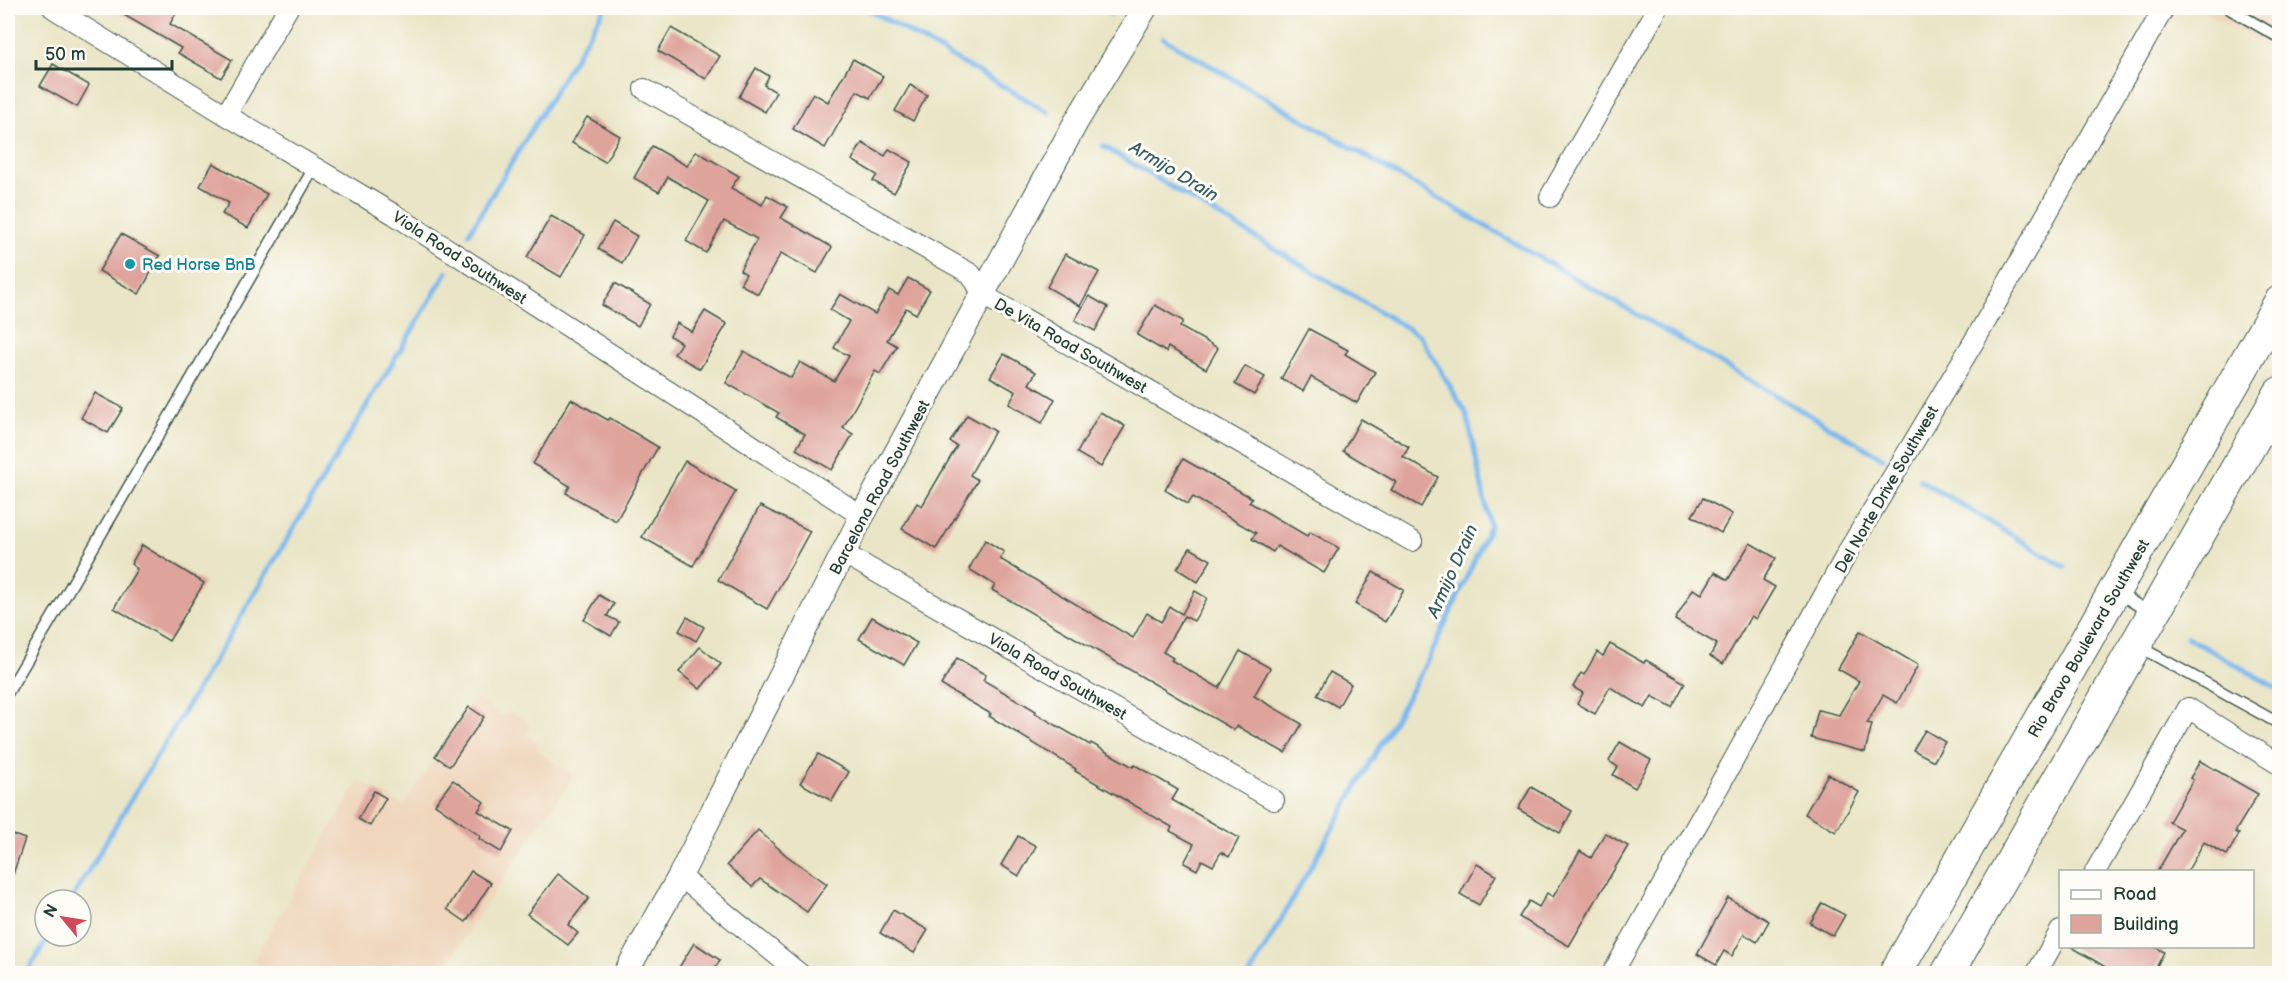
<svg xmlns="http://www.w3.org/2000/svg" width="2287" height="981" font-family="'Balsamiq Sans',sans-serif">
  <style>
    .built { fill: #efd6bc }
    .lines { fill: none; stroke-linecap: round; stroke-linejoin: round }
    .stream { stroke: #7bb9ee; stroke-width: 5 }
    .building { fill: #dea39b }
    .service-casing { stroke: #3d564a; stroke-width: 13 }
    .minor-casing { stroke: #3d564a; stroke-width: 22 }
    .tertiary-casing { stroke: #3d564a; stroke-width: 26 }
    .primary-casing { stroke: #3d564a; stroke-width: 34 }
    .service { stroke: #fff; stroke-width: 10 }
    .minor { stroke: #fff; stroke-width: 20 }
    .tertiary { stroke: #fff; stroke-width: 24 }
    .primary { stroke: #fff; stroke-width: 32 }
    .culture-dot { fill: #0f9aa8; stroke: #fdfcf7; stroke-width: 2 }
    .labels { text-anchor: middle; stroke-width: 6; stroke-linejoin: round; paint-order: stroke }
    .street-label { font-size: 16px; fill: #1f3d34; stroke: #fdfcf7 }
    .culture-label { font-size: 16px; fill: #0d838f; stroke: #fdfcf7; text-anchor: start }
    .water-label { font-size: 18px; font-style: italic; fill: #365c62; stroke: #fdfcf7 }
  </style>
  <rect width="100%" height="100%" fill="#fdfcf7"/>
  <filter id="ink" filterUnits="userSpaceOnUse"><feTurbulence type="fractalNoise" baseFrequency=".0167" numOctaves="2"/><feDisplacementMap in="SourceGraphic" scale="12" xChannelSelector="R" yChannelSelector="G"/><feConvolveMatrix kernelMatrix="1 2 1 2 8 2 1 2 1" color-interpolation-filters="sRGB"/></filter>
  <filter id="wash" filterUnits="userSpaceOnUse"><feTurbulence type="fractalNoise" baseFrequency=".008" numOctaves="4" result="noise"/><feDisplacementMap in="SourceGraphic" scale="24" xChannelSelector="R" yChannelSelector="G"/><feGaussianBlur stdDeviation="1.35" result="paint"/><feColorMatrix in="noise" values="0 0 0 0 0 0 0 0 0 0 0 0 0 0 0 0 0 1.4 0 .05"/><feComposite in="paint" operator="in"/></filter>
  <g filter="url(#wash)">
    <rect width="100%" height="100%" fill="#eae5c6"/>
    <!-- built -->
    <g class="built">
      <path d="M2197,8H2279V54Z"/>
      <path d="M475,698L502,716L510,712L524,719L530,726L528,735L539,743L536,749L573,776L466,934L443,973H276L253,961L359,780L404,805Z"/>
    </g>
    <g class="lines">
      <!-- stream -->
      <g class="stream">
        <path d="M866,8L1048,112"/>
        <path d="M1100,8L1111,14"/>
        <path d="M1163,38L1883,458"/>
        <path d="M1103,146L1420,336L1467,415L1490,526L1429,659L1250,974"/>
        <path d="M469,233L605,8"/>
        <path d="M1920,480L2065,567"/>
        <path d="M2187,637L2280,690"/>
        <path d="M71,900L447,272"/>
        <path d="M26,974L49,936"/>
      </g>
    </g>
    <g id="blocks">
      <!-- building -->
      <g class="building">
        <path d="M112,8H179L170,24L232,60L221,78L178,53L181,48Z"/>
        <path d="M671,28L720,56L706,79L658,51Z"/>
        <path d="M853,59L883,76L870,98L857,91L825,148L793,129L813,93L828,102Z"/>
        <path d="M53,64L89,85L77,107L40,86Z"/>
        <path d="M756,68L769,76L764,85L776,92L765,112L739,97Z"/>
        <path d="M910,85L927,95L913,121L895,111Z"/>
        <path d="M587,117L620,136L605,162L572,143Z"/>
        <path d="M862,143L885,156L889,149L912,162L894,193L873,181L877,175L852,160Z"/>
        <path d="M652,146L687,166L696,151L739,176L731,188L762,205L767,195L788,207L781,218L832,247L817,273L781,253L758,294L740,284L746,274L740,270L757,239L724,221L706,253L686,241L709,201L668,177L659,192L634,178Z"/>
        <path d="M213,163L267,194L248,228L222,214L229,203L200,186Z"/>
        <path d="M551,216L585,235L561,277L527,257Z"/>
        <path d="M613,222L637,236L622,263L598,249Z"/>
        <path d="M121,234L160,256L139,294L99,271Z"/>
        <path d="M1065,254L1099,272L1080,306L1047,287Z"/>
        <path d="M908,278L930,290L916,314L906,308L887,340L897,346L880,374L875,371L843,428L853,434L832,470L796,449L805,434L776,417L779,413L726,383L744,351L791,378L800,362L834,381L849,356L834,348L849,321L830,310L840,294L875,314L889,290L898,295Z"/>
        <path d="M615,283L650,304L638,326L602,305Z"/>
        <path d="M1089,296L1108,307L1095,331L1075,320Z"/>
        <path d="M1155,305L1183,321L1180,327L1218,348L1206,369L1168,347L1166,352L1137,335Z"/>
        <path d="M705,311L727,324L700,369L674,354L681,343L670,336L677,323L692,332Z"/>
        <path d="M1309,329L1348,350L1345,354L1375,372L1357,403L1311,377L1303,391L1281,379Z"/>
        <path d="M1004,354L1036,372L1029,384L1055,399L1042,423L1009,404L1016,392L990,377Z"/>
        <path d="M1245,366L1265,377L1254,395L1235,384Z"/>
        <path d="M95,393L123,408L108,433L81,418Z"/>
        <path d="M571,399L608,420L610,418L658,447L616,521L566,493L570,486L533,464Z"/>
        <path d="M1100,412L1125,426L1101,467L1077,453Z"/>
        <path d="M967,415L995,431L970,475L978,480L936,549L902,529L917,503L922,506L957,446L950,442Z"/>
        <path d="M1361,419L1409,447L1403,457L1438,477L1421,507L1391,490L1396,482L1343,451Z"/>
        <path d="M1183,459L1252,498L1249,502L1307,536L1310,532L1339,548L1324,573L1277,546L1273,552L1252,539L1256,533L1193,497L1188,504L1165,490Z"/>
        <path d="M685,461L736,491L693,566L642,537Z"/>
        <path d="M1703,498L1732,514L1721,533L1692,516Z"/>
        <path d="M760,506L810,531L767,609L718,580Z"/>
        <path d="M985,540L1004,552L1000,559L1133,638L1147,613L1161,622L1170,607L1182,614L1195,591L1207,598L1194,621L1184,616L1163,652L1173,658L1171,660L1219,688L1240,651L1270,668L1254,696L1302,724L1285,753L1237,726L1234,730L992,590L995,585L969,569Z"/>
        <path d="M1750,543L1776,558L1763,580L1775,587L1756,619L1751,616L1723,664L1710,656L1717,644L1675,620L1693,589L1702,594L1715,572L1728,580Z"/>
        <path d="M142,545L204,583L169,641L114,608L137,569L131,564Z"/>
        <path d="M1190,548L1211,560L1198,582L1177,569Z"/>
        <path d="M1373,572L1404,590L1385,622L1355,604Z"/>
        <path d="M599,595L614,604L607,616L619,622L611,636L584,620Z"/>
        <path d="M687,617L704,627L696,641L679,631Z"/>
        <path d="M872,617L917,643L904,665L859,639Z"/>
        <path d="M1860,631L1918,665L1897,703L1883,695L1867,723L1872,724L1865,752L1811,738L1818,710L1839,715L1859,681L1838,669Z"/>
        <path d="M1610,644L1644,663L1646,660L1685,683L1672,707L1652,696L1645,708L1610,687L1595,714L1577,704L1583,693L1573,687L1581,673L1584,675L1597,652L1603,656Z"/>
        <path d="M700,647L721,664L700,689L679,672Z"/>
        <path d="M957,658L986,675L983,680L1036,711L1035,713L1090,745L1091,743L1133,767L1135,765L1178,790L1172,800L1239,838L1229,857L1221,852L1213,866L1202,860L1197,870L1184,863L1194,844L1170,831L1172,827L1075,771L1076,769L989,716L991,714L941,685Z"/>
        <path d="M1330,672L1351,684L1338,707L1317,695Z"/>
        <path d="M469,707L484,717L450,766L435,756Z"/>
        <path d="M1925,730L1945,742L1934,761L1913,750Z"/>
        <path d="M1620,742L1651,760L1635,788L1613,775L1618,767L1609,761Z"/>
        <path d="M818,754L849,772L832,801L800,783Z"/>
        <path d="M2200,761L2258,794L2235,832L2239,834L2227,855L2204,842L2187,872H2157L2182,829L2169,822L2193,780L2190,778Z"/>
        <path d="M1828,774L1859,792L1836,832L1805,814Z"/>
        <path d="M453,780L484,802L478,811L513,831L501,852L479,839L480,836L435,804Z"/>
        <path d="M1531,787L1572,811L1560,833L1518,809Z"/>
        <path d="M374,791L386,798L370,826L358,819Z"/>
        <path d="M758,830L787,856L827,884L807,912L760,879L752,887L727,865Z"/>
        <path d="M8,833L25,839L10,883H8Z"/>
        <path d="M1605,833L1628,846L1569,946L1519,917L1529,901L1539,907L1547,893L1553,897L1580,851L1591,858Z"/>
        <path d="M1018,836L1036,846L1019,876L1001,865Z"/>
        <path d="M1477,864L1496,875L1479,905L1460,894Z"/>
        <path d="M471,871L491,883L466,922L447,909Z"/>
        <path d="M558,874L589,898L568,925L578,933L568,945L527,914Z"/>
        <path d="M1728,898L1769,921L1757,942L1744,934L1732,956L1724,951L1716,965L1697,954Z"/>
        <path d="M1822,903L1845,915L1833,936L1810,923Z"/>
        <path d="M893,910L928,930L914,953L880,933Z"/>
        <path d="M694,943L720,960L711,974H675Z"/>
        <path d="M2070,946H2154L2164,952L2153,974H2117Z"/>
      </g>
    </g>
  </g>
  <g filter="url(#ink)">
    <use href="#blocks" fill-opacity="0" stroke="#3d564a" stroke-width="1.5"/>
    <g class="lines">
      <!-- service casing -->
      <g class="service-casing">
        <g id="service">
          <path d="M2228,8L2280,38"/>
          <path d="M2117,592L2150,613"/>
          <path d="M2138,646L2280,724"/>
          <path d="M8,692L61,603L315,166"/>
        </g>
      </g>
      <!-- minor casing -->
      <g class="minor-casing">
        <g id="minor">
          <path d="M53,8L226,115L395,215L862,516"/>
          <path d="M644,89L971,274L983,295L1412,541"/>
          <path d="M226,115L288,8"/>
          <path d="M1550,197L1658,8"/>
          <path d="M843,553L1274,800"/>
          <path d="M2095,872L2188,708L2280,765"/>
          <path d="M680,876L800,974"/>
          <path d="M1612,974L1732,763L1850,548L1979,333L2164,8"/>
          <path d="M2036,974L2060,931"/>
        </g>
      </g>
      <!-- tertiary casing -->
      <g class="tertiary-casing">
        <path id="tertiary" d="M625,974L680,876L862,516L1076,122L1145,8"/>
      </g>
      <!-- primary casing -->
      <g class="primary-casing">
        <g id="primary">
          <path d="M1895,974L2280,302"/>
          <path d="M1947,974L2280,393"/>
        </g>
      </g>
      <!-- service -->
      <use href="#service" class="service"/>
      <!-- minor -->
      <use href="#minor" class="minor"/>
      <!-- tertiary -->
      <use href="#tertiary" class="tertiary"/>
      <!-- primary -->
      <use href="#primary" class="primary"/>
    </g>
  </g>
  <!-- markers -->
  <circle class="culture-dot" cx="130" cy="264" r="6"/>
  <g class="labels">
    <!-- street labels -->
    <g class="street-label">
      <text transform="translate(460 257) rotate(33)" y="6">Viola Road Southwest</text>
      <text transform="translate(1071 345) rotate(30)" y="6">De Vita Road Southwest</text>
      <text transform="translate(879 487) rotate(-62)" y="6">Barcelona Road Southwest</text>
      <text transform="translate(1886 489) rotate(-60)" y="6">Del Norte Drive Southwest</text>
      <text transform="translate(2088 638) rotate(-60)" y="6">Rio Bravo Boulevard Southwest</text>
      <text transform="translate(1058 676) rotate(30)" y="6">Viola Road Southwest</text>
    </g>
    <!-- culture labels -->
    <g class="culture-label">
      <text x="142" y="270">Red Horse BnB</text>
    </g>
    <!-- water labels -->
    <g class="water-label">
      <text transform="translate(1174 171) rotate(31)" y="6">Armijo Drain</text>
      <text transform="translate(1452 571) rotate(-66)" y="6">Armijo Drain</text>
    </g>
  </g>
  <!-- margin -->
  <rect width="2287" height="981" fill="none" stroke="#fdfcf7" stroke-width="30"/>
  <!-- legend -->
  <rect x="2059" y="870" width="195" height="78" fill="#fdfcf7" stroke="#a4b0a9" stroke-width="1.5"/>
  <rect x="2071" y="890" width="30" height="9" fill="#ffffff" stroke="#a4b0a9" stroke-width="1.5"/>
  <text x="2113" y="900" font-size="18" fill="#1f3d34">Road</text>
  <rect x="2071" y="915" width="30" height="18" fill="#dea39b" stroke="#a4b0a9" stroke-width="1.5"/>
  <text x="2113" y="930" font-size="18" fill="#1f3d34">Building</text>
  <!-- north arrow -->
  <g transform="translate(63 918) rotate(300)"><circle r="28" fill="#fdfcf7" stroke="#a4b0a9" stroke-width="1.5"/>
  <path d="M0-4.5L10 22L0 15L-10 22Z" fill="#d1495b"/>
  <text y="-9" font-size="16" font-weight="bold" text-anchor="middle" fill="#1f3d34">N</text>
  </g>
  <!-- scale -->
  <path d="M36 60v9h136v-9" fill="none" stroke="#1f3d34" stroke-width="3"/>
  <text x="45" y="60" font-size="18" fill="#1f3d34" stroke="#fdfcf7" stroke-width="4.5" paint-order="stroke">50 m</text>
</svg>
